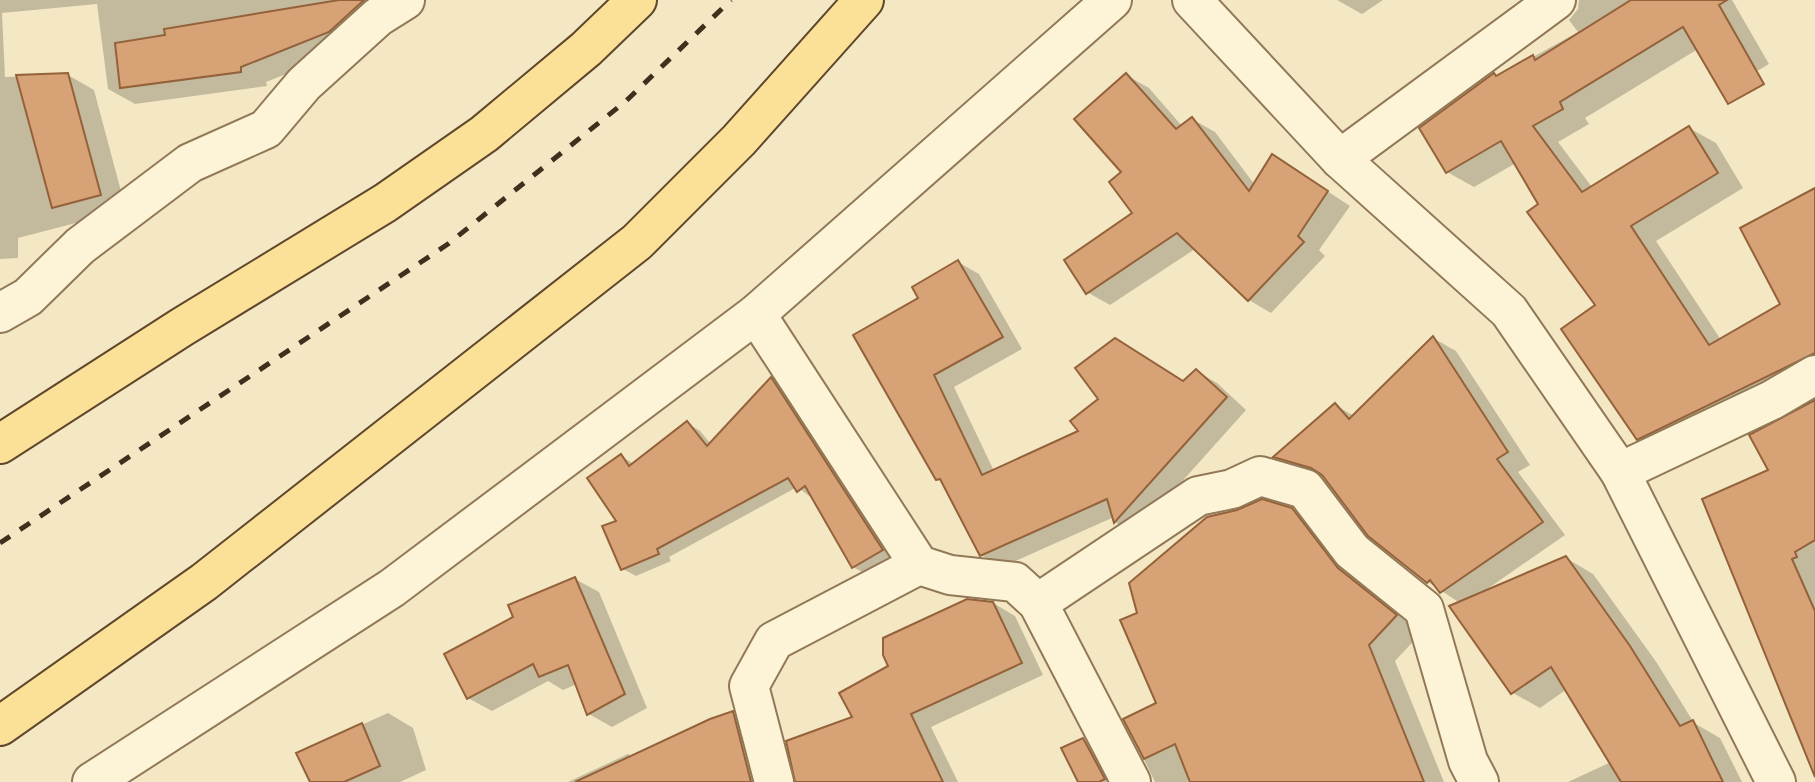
<svg xmlns="http://www.w3.org/2000/svg" width="1815" height="782" font-family="'Source Serif 4',serif">
  <style>
    .shadow { fill: #0003 }
    .building { fill: #d7a275; stroke: #94623a; stroke-width: 2 }
    .lines { fill: none; stroke-linecap: round; stroke-linejoin: round }
    .minor-casing { stroke: #917957; stroke-width: 42 }
    .major-casing { stroke: #5f462c; stroke-width: 42 }
    .minor { stroke: #fdf4d8; stroke-width: 38 }
    .major { stroke: #fbe197; stroke-width: 38 }
    .rail { stroke: #3f2f1d; stroke-width: 5; stroke-dasharray: 12 12; stroke-linecap: butt }
  </style>
  <rect width="100%" height="100%" fill="#f4e8c4"/>
  <!-- shadow -->
  <g class="shadow">
    <path d="M0,0H372L355,46L266,82L267,86L135,104L108,89L97,4L2,13L5,77L68,75L94,90L126,210L18,238V258L0,259Z"/>
    <path d="M1337,0H1383L1362,14Z"/>
    <path d="M1579,0H1732L1769,64L1735,84L1698,49L1585,118L1589,124L1558,142L1592,187L1689,128L1716,143L1743,188L1656,241L1721,340L1782,304L1815,190V379L1665,454L1639,438L1598,306L1516,163L1474,187L1447,172L1497,77L1578,32L1569,20L1578,9Z"/>
    <path d="M1126,75L1149,88L1182,126L1192,119L1215,132L1255,185L1295,170L1350,206L1319,250L1325,256L1271,313L1249,300L1195,249L1110,305L1087,292L1135,213L1124,172Z"/>
    <path d="M958,262L979,274L1022,349L954,387L994,471L1184,383L1196,371L1217,383L1246,410L1135,534L1115,522L1114,517L1002,567L981,555L945,483L938,479L920,298Z"/>
    <path d="M1433,338L1456,351L1530,465L1518,472L1565,535L1483,592L1566,558L1593,574L1657,663L1694,723L1720,738L1742,782H1568L1611,762L1567,689L1540,708L1513,693L1460,603L1428,582L1326,477L1298,469L1276,457L1335,405L1354,416Z"/>
    <path d="M771,380L784,387L895,558L866,574L853,567L812,498L797,487L669,557L671,561L636,576L623,569L618,521L621,456L634,464L687,423L700,431L711,444Z"/>
    <path d="M1815,430V752L1771,471Z"/>
    <path d="M1291,510L1319,526L1422,632L1395,661L1444,782H1155L1125,720L1159,704L1139,614Z"/>
    <path d="M575,579L599,592L647,708L612,727L589,714L577,684L563,690L548,681L492,711L468,698L515,618Z"/>
    <path d="M993,603L1015,616L1043,675L931,727L958,782H796L855,718L890,667Z"/>
    <path d="M388,713L413,728L426,770L400,782H312L299,753Z"/>
    <path d="M733,713L754,725L769,782H568L628,754L633,757Z"/>
    <path d="M1083,740L1110,755L1124,782H1080Z"/>
  </g>
  <!-- building -->
  <g class="building">
    <path d="M339,0H364L329,32L241,67V72L120,88L115,43L165,35L164,29Z"/>
    <path d="M1631,0H1727L1719,5L1764,84L1728,104L1683,27L1560,102L1563,109L1533,126L1582,192L1689,126L1718,173L1631,226L1709,345L1780,304L1740,228L1815,188V353L1637,440L1561,329L1595,305L1527,212L1538,204L1501,141L1446,173L1419,128L1494,73L1496,76L1533,55L1535,60Z"/>
    <path d="M68,73L101,195L52,208L16,75Z"/>
    <path d="M1126,73L1176,129L1192,117L1249,191L1272,154L1328,191L1298,236L1304,242L1248,301L1177,233L1086,294L1064,260L1132,213L1109,182L1121,172L1074,119Z"/>
    <path d="M958,260L1003,337L934,375L982,475L1078,431L1070,421L1098,399L1075,368L1115,338L1183,381L1196,369L1227,397L1114,523L1107,499L980,556L940,479L936,480L853,335L918,298L912,287Z"/>
    <path d="M1433,336L1508,452L1497,459L1543,522L1440,593L1430,580L1427,583L1368,536L1322,475L1311,468L1273,457L1335,403L1349,419Z"/>
    <path d="M771,377L883,550L852,568L805,486L797,492L788,478L657,549L659,554L621,570L602,526L616,521L587,478L621,454L629,466L687,421L707,446Z"/>
    <path d="M1815,400V540L1795,552L1797,557L1792,559L1815,611V777L1702,499L1768,470L1749,435Z"/>
    <path d="M1262,499L1292,508L1338,568L1397,615L1369,645L1424,782H1190L1175,744L1144,759L1123,719L1156,703L1120,620L1137,613L1129,583L1207,517L1237,510Z"/>
    <path d="M1566,556L1630,646L1680,726L1693,720L1723,782H1621L1551,667L1511,694L1449,606Z"/>
    <path d="M575,577L625,694L587,715L568,665L539,677L533,664L467,699L444,654L513,617L508,605Z"/>
    <path d="M967,599L993,602L1022,663L911,714L943,782H795L786,741L852,717L839,693L888,666L883,655V638Z"/>
    <path d="M733,711L751,782H575L710,719Z"/>
    <path d="M362,723L380,766L344,782H310L296,753Z"/>
    <path d="M1083,738L1105,779L1099,782H1078L1061,748Z"/>
  </g>
  <g class="lines">
    <!-- minor casing -->
    <g class="minor-casing">
      <g id="minor">
        <path d="M1192,0L1340,159L1509,311L1620,472L1776,782"/>
        <path d="M1340,159L1556,0"/>
        <path d="M0,313L28,297L80,246L190,163L266,129L304,84L378,17L405,0"/>
        <path d="M756,314L919,565L950,575L1015,582L1038,603L1131,782"/>
        <path d="M1620,472L1772,400L1815,375"/>
        <path d="M1038,603L1198,496L1232,489L1260,476L1305,489L1352,551L1424,609L1468,761L1479,782"/>
        <path d="M92,782L392,588L756,314L1112,0"/>
        <path d="M774,782L749,686L774,641L919,565"/>
      </g>
    </g>
    <!-- major casing -->
    <g class="major-casing">
      <g id="major">
        <path d="M0,444L182,327L385,203L484,134L586,49L637,0"/>
        <path d="M0,726L204,582L637,242L739,140L864,0"/>
      </g>
    </g>
    <!-- minor -->
    <use href="#minor" class="minor"/>
    <!-- major -->
    <use href="#major" class="major"/>
    <!-- rail -->
    <path class="rail" d="M0,543L448,244L626,101L731,0"/>
  </g>
</svg>
